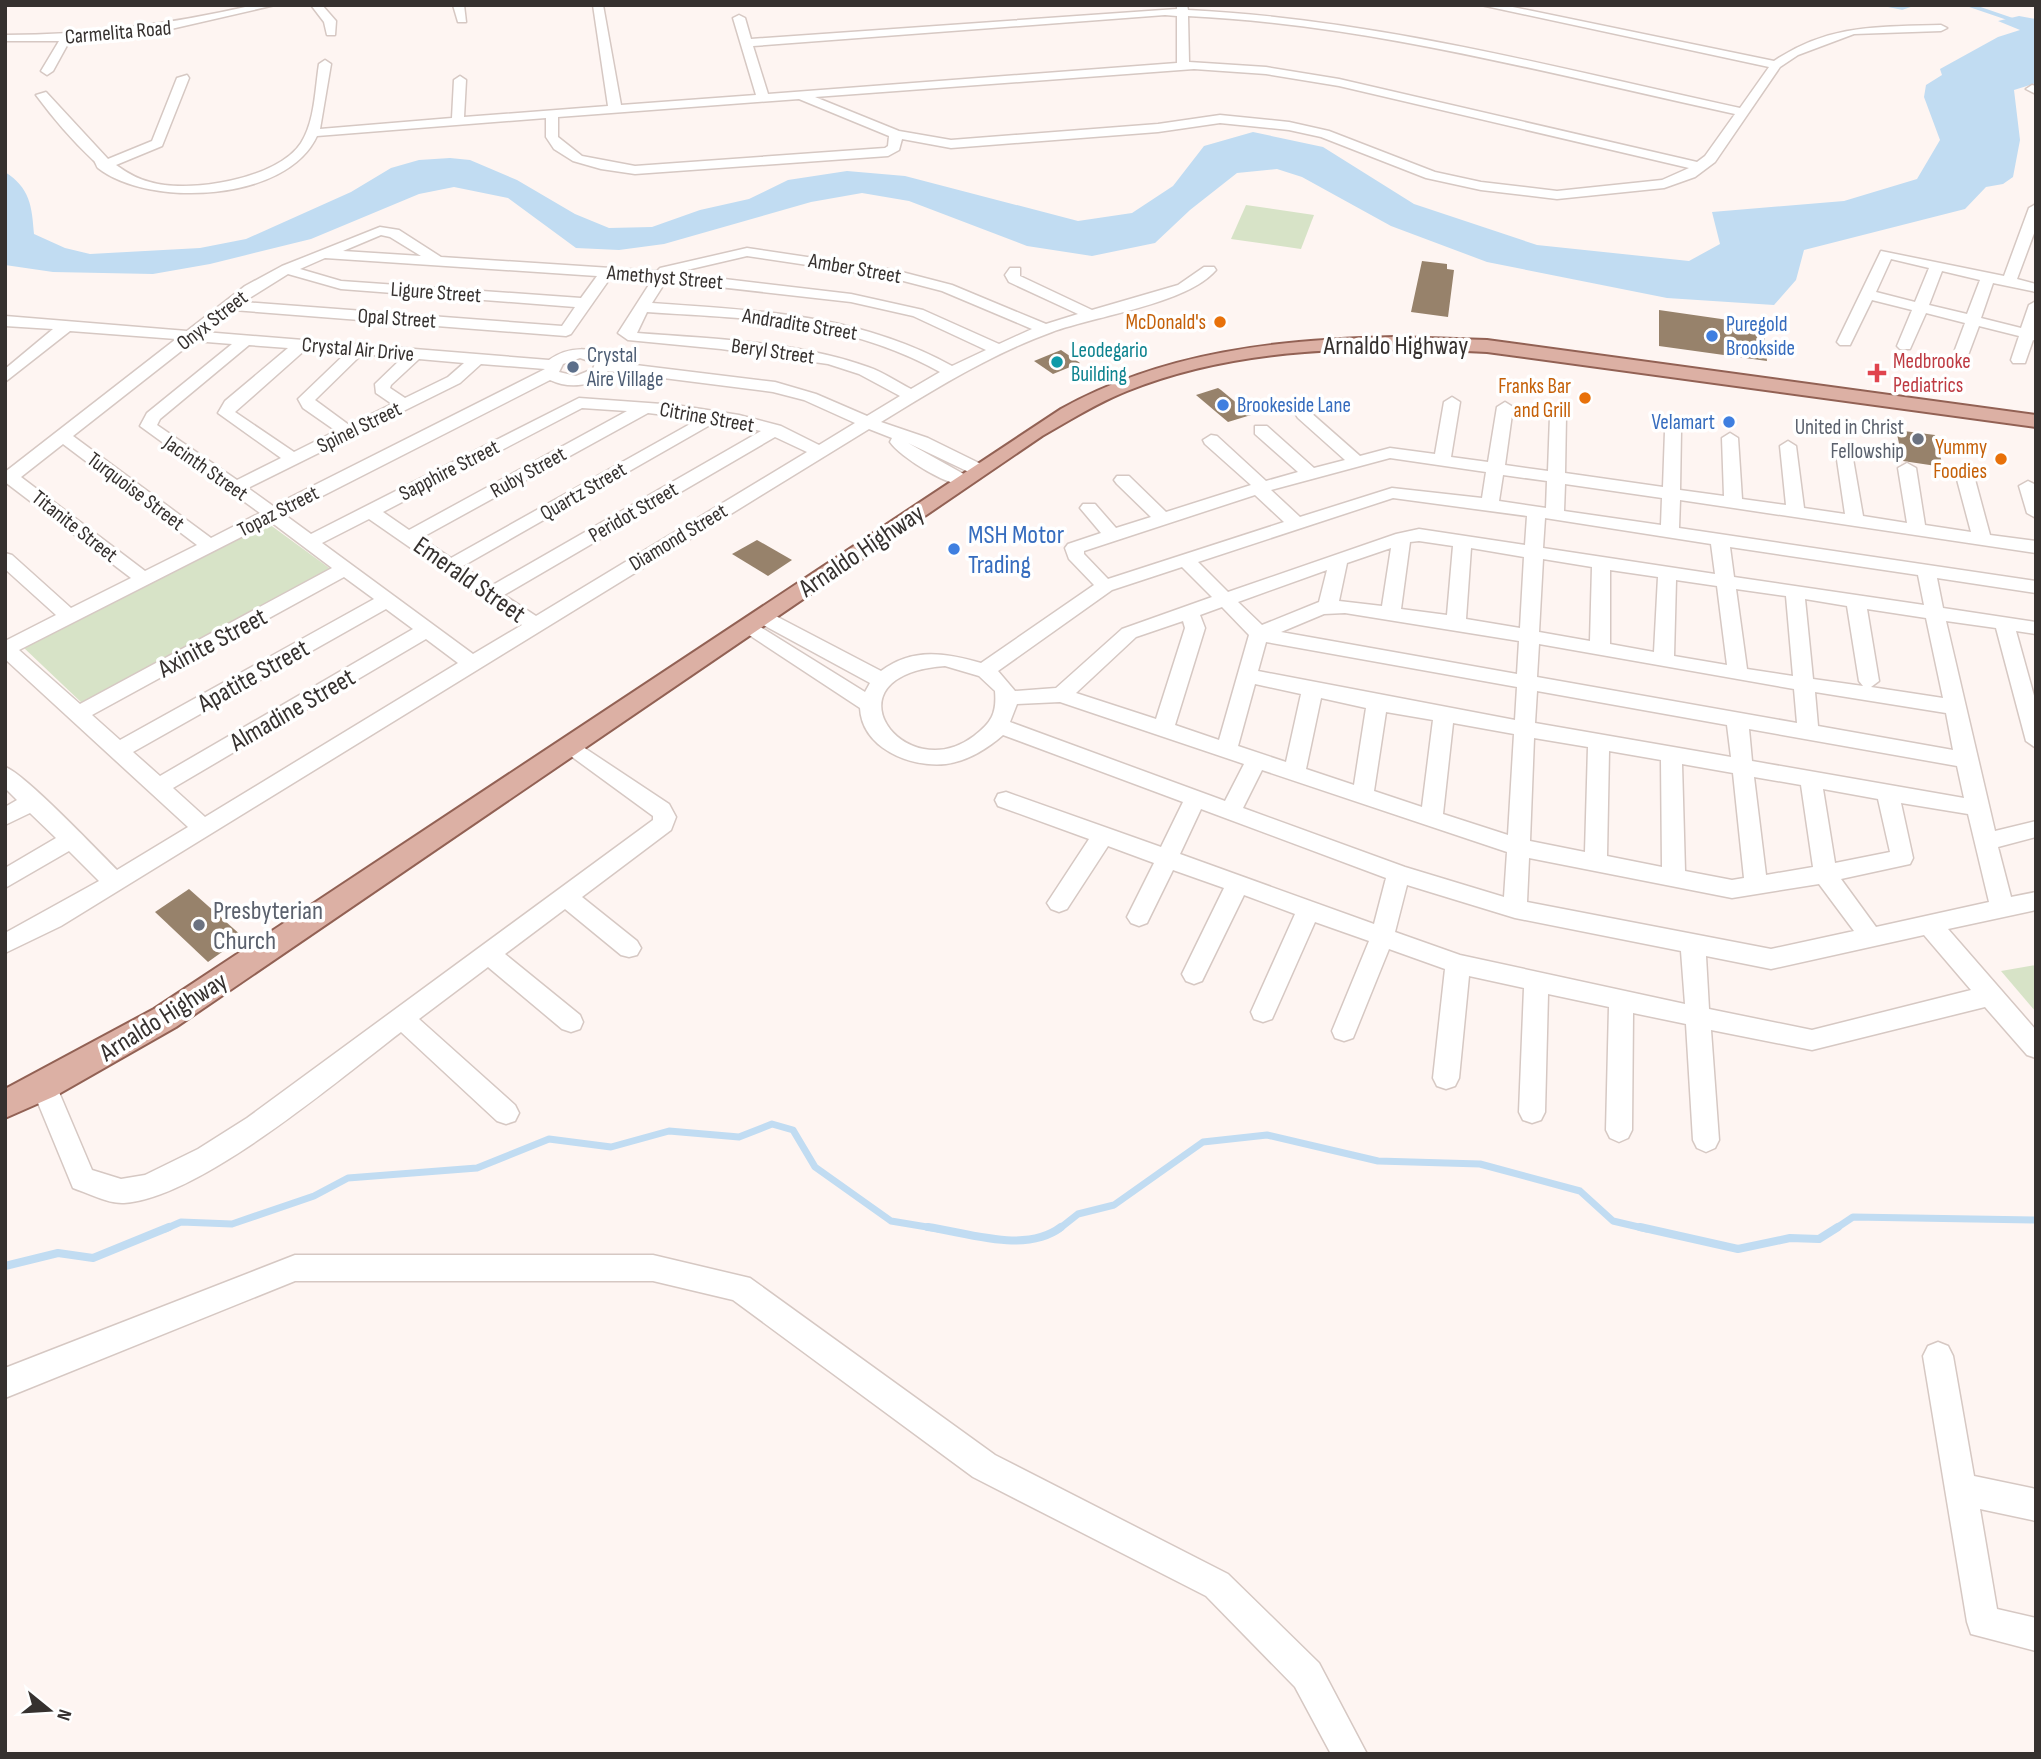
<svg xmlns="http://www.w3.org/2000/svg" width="2041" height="1759" font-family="'Sofia Sans Condensed',sans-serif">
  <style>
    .green { fill: #d7e3c7 }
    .water { fill: #c1dcf2 }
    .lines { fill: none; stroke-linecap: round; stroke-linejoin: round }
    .stream-far2 { stroke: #c1dcf2; stroke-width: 3.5 }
    .stream-far1 { stroke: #c1dcf2; stroke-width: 7 }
    .stream { stroke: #c1dcf2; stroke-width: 8 }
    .building { fill: #97826b }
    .minor-casing { stroke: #d6c8c3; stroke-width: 3 }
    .major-casing { stroke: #926154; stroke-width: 4 }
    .minor { fill: #fff; fill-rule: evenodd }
    .major { fill: #dcb0a4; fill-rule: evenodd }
    .food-dot { fill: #e8710a; stroke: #fff; stroke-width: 2.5 }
    .shop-dot { fill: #3f7fe0; stroke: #fff; stroke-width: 2.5 }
    .culture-dot { fill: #0f9aa8; stroke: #fff; stroke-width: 2.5 }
    .service-dot { fill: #5c6f8a; stroke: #fff; stroke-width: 2.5 }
    .health-dot { fill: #e0444e; stroke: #fff; stroke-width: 2.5 }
    .worship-dot { fill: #6b7280; stroke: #fff; stroke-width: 2.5 }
    .labels { text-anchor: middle; stroke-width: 7; stroke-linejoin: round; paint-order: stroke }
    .far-street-label { font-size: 21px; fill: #36312f; stroke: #fff }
    .far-food-label { font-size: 21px; fill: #c56008; stroke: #fff; text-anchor: end }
    .far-shop-label { font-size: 21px; fill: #366cbe; stroke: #fff; text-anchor: start }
    .far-culture-label { font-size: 21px; fill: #0d838f; stroke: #fff; text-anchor: start }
    .far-service-label { font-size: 21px; fill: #4e5e75; stroke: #fff; text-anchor: start }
    .far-health-label { font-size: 21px; fill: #be3a42; stroke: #fff; text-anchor: start }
    .far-worship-label { font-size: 21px; fill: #5b616d; stroke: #fff; text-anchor: end }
    .street-label { font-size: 26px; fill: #36312f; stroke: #fff }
    .shop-label { font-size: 26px; fill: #366cbe; stroke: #fff; text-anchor: start }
    .worship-label { font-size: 26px; fill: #5b616d; stroke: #fff; text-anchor: start }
  </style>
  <rect width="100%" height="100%" fill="#fef5f2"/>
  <!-- green -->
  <g class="green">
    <path d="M1246,205L1314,215L1301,249L1231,239Z"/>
    <path d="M269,524L332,570L83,704L23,647Z"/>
    <path d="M2036,965V1012L2001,971Z"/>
  </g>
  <!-- water -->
  <path class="water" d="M2019,16L2036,19V83L2014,90L2020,140L2013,177L2003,184L1986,187L1965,209L1804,250L1796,280L1774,305L1667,298L1487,262L1391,226L1302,177L1277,169L1237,173L1190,210L1155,243L1092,256L1027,246L909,201L862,193L811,202L664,244L619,250L576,248L508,198L454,187L419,194L311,239L210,264L153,274L53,272L5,265V172C30,188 32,206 34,234L65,248L90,254L200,248L246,239L351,192L391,168L419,160L450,158L470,160L517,180L575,214L609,228L652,227L700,210L749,199L788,180L847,171L905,176L1078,221L1132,213L1173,186L1204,146L1253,132L1323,147L1414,204L1537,245L1689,261L1720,244L1712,212L1844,201L1917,179L1940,140L1924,97L1926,85L1942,75L1940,69L1998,37L2020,30L1998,21Z"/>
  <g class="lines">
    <!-- stream-far2 -->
    <g class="stream-far2">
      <path d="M1887,5L1902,8L1911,5"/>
      <path d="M1969,5L2013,20"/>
    </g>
    <!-- stream-far1 -->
    <g class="stream-far1">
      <path d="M165,1229L181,1222L232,1224L314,1196L348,1178L477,1168L549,1139L611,1147L669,1131L739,1137L772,1124L793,1130L815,1167L891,1221L939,1229"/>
      <path d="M1059,1229L1078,1214L1114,1205L1203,1142L1267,1135L1378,1161L1480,1164L1580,1191L1613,1221L1647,1229"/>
      <path d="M1835,1229L1853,1217L2036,1220"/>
    </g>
    <!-- stream -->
    <g class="stream">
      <path d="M928,1227C969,1233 1026,1254 1061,1227"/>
      <path d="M1640,1227L1738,1249L1790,1238L1819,1239L1838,1227"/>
      <path d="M5,1266L58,1253L93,1258L169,1227"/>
    </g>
  </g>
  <!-- building -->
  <g class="building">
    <path d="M1422,261L1447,264V269L1454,270L1448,317L1411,312Z"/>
    <path d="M1659,310L1763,325L1767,361L1659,346Z"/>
    <path d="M1061,350L1080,363L1053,374L1034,361Z"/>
    <path d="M1218,388L1221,390L1251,415L1228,422L1196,395Z"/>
    <path d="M1896,430L1935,435L1943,467L1903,461Z"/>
    <path d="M757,540L792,560L768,576L732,554Z"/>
    <path d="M189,889L243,937L208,962L155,912Z"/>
  </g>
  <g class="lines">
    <!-- minor casing -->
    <g class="minor-casing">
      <g id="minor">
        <path d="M254,5H275L171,29L70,40L53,71L47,75L41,71L59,41H5V35C90,35 172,24 254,5Z"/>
        <path d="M311,5H322L336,21L335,35H327L324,22Z"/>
        <path d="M453,5H464L466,22H458Z"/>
        <path d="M593,5H603L621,105L756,95L733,18L739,15L745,18L751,39L1177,9V5H1187L1188,10C1375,19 1557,68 1740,108L1769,67L1481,5H1503L1774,61C1829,24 1878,27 1941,25L1947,28L1941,31L1854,34L1798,55L1780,67L1715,162L1695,177L1664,188L1557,199L1481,190L1426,178L1321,137L1289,130L1220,123L1158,132L951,148L902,139L899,150L888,156L635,174L601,169L573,161L554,149L546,137V118L317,136C287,202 149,208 98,168C96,166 96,162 93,160C72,140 53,118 36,95L46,92L108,159L152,141L177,78L187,75L189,78L162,146L116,165C126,172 137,179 150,182C188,194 278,179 301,143C315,121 315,89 319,64L325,60L331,64L320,129L452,118L454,80L460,76L466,80L464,117L608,106ZM1165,15L1177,16V63L768,94L753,46ZM1188,16C1374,25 1554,75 1735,114L1705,156L1697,162L1339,79L1266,67L1189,62ZM1194,69L1266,74L1339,86L1689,168L1662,180L1557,191L1481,182L1435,172L1329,131L1289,122L1220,115L1158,124L951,140L899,131L815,97ZM799,99L889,136L888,146L885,148L635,166L582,156L558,137V117Z"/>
        <path d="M2032,85L2036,86V94L2026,89Z"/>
        <path d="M2036,204V228L2017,279L2036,284V292L1993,283L1981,318L2021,328L2029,305L2036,301V341L2033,340L2025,363H2013L2011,360L2019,336L1979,326L1967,358H1955L1953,355L1965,323L1926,313L1910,349H1900L1897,346L1912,310L1872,300L1850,345H1840L1837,342L1881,251L2004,276L2029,208ZM1891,259L1929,268L1915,302L1876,292ZM1942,271L1980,280L1967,314L1929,305Z"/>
        <path d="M380,227L399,230L441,257L657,271L660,268L747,248L894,270L952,285L1046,324L1078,314L1009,282L1005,275L1010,268H1020V276L1092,310L1178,285L1204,267H1214L1216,270C1187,304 1095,316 1052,332C991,354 935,389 881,422L928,438L985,466L988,470L985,474H973L908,443L969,477L972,481L969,485C951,489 900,457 890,442L892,438L869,429L61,926L5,953V933L99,881L69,851L5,888V868L56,838L30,813L5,825V807L17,800L5,788V767C24,773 98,851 117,870L188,827L5,659V641L56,615L5,569V553L12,555L71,608L131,578L5,482V472L176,339L70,331L5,382V369L53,329L5,326V316L187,331L245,286L282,266ZM381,235L390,237L421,256L343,251ZM747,256L888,277L942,291L1032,329L999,344L923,310L851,294L674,273ZM325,258L597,276L581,298L341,281L300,269ZM288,274L341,289L575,307L562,326L243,302ZM611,277L652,280L618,333L628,340L721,349L828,364L859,374L900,396L867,416L816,394L775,382L611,362C595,344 567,347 549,360L204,332L233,310L566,336L571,334ZM666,281L851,302L913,316L986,350L952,366C855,313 759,311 652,303ZM647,312C752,319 844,319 940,372L911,389C897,382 883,372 868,367C795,341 712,339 637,333ZM194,341L232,344L147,413L140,426L260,513L211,538L73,436ZM249,345L288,348L225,401L218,413L281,458L237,480L157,425L160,419ZM305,350L346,353L298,399L303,408L336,431L294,452L235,412ZM362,354L402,358L375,384L376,393L392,404L349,425L315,400ZM580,358L595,363L593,369L576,376L559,372L563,364ZM419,359L464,363L448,377L405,398L390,388L391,385ZM481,364L545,369L273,506L248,488L460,383ZM608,371L773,392L804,400L855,423L819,445L781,426L739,415L676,405L579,398L311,534L285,515L550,380C569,389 593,387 608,371ZM582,408L627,411L409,530L383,512ZM648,413L699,419L451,558L421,538ZM717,421L761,431L491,586L463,566ZM775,437L807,452L536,616L504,595ZM63,444L197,545L145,571L21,477ZM369,519L522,625L473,654L322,543ZM271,522L332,568L80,704L19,650ZM344,577L374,599L120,740L92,715ZM386,609L413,629L160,776L133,752ZM426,639L458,663L205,817L173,788Z"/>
        <path d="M1452,397L1460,402L1451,457L1488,462L1497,407L1505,402L1513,407L1505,465L1548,471L1550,416L1558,411L1566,416L1565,473L1663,487L1665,431L1673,426L1681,431L1680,490L1724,496L1722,438L1730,433L1738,438L1742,499L1786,505L1780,446L1788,441L1796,446L1804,508L1845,514L1836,453L1844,448L1852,453L1863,516L1907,523L1898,468L1907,463L1916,468L1925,525L1971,532L1955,472L1964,467L1973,472L1990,535L2036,541V553L1680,500L1679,528L2036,581V593L1937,578L1943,608L2036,622V634L2016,631L2036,703V748L2026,741L1996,628L1946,621L1995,831L2036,821V837L1998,847L2011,897L2036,892V910L1948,929L2036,1030V1058L2027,1055L1985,1007L1812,1050L1711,1030L1719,1140L1715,1148L1706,1152L1697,1148L1693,1140L1686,1024L1633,1013L1632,1130L1628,1138L1619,1142L1610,1138L1606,1130L1609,1007L1548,994L1545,1112L1541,1120L1532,1123L1523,1120L1519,1112L1524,988L1469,976L1459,1078L1455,1086L1446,1089L1437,1086L1433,1078L1445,969L1389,949L1353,1038L1344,1041L1335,1038L1332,1031L1369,941L1315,922L1272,1019L1263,1022L1254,1019L1251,1012L1295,914L1244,895L1202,981L1194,984L1186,981L1182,974L1224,888L1173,870L1147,923L1139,926L1131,923L1127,917L1154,863L1108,846L1067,909L1059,912L1051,909L1047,903L1051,897L1089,839L998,806L995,800L998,794L1006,792L1161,847L1183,802L1003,735C987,749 967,761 946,764C910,768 862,748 860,708L737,627L747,621L754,623L865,692L870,683L756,621L753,617L756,613H770L881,671C913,647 946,653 981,663L1094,585L1069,559L1065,548L1068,544L1101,533L1080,508L1083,504H1095L1116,528L1151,517L1117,484L1114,480L1117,476H1129L1166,512L1251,485L1205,444L1203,440L1211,435L1217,436L1266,481L1298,472L1255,434V426H1267L1314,468L1345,460L1298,418L1296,415L1304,410L1310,412L1360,456L1390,448L1435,454L1444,402ZM1390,458L1486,472L1482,498L1392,488L1300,517L1271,490ZM1503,475L1547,481L1546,508L1499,501ZM1565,484L1662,498L1661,525L1564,511ZM1255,495L1284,522L1108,579L1084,554V551ZM1393,498L1527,516L1525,545L1419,529L1396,534L1228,592L1198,562ZM1545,518L1711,544L1715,574L1543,548ZM1419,541L1453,546L1447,615L1401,609L1410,542ZM1730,547L1918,575L1924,605L1734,577ZM1391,548L1382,606L1339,601L1347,563ZM1471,548L1524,557L1520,628L1466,619ZM1543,559L1592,567L1590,641L1539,632ZM1182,567L1212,597L1122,629L1056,688L1015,691L998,671L1112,590ZM1327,570L1319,602L1262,625L1238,602ZM1610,570L1658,577L1654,652L1610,644ZM1676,580L1717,586L1727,665L1674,656ZM1736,589L1786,596L1793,676L1747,669ZM1805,599L1847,606L1859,681L1863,686L1813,679ZM1222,607L1249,635L1219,740L1175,725L1205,628L1200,615ZM1867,609L1926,618L1943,698L1871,687L1879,681ZM1345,613L1519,641L1517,674L1281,632L1324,614ZM1183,621L1185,628L1156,719L1076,693L1136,637ZM1266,642L1517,687L1515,720L1258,671ZM1539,644L1794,689L1797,723L1537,677ZM945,666L979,676L995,691C997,714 991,723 974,736C904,789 821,675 945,666ZM1255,684L1301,694L1286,762L1238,746ZM1537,691L1727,725L1731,757L1535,723ZM1815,692L1946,713L1953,750L1818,726ZM1321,698L1366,708L1354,785L1306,769ZM1060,702L1244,764L1225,801L1010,722L1017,704ZM1386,712L1433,720L1422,807L1374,791ZM1453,723L1514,734L1508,835L1443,814ZM1749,729L1957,766L1964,798L1752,761ZM1534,738L1588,747L1585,852L1530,841ZM1609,751L1661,760L1662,867L1607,856ZM1682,764L1733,773L1744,878L1732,880L1685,871ZM1262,770L1507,852L1504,897L1405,867L1243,808ZM1754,777L1801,785L1813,867L1766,875ZM1823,789L1878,799L1890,852L1835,863ZM1901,803L1968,814L1989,902L1876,927L1841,879L1910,864L1913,858ZM1201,809L1386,878L1374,924L1180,854ZM1529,858L1732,898L1819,884L1854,931L1771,949L1527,902ZM1407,885L1515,918L1681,951L1685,1004L1460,955L1395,932ZM1924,935L1971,990L1812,1030L1709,1009L1706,956L1771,969Z"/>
        <path d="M2028,481L2036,485V518L2027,513L2019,486Z"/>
        <path d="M571,739L669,804L676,817L671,830L582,897L637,941L641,948L637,955L629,957L621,955L565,909L505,954L580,1015L583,1022L580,1029L571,1032L562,1029L488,967L419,1019L515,1105L519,1113L515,1121L506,1124L497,1121L401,1032C338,1080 200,1198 124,1203C109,1204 87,1193 73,1188L31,1086L35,1078L44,1075L53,1078L92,1170L121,1179L145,1175L198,1149L247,1118L653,820V816L564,751L561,746L564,741Z"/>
        <path d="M295,1255H653L750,1278L995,1455L1228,1574L1319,1663L1367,1754H1331L1295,1687L1206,1596L973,1477L733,1300L653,1281H295L5,1398V1368Z"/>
        <path d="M1938,1342L1948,1346L1953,1356L1974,1476L2036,1489V1521L1980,1509L1997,1609L2036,1618V1651L1971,1634L1967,1622L1923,1356L1928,1346Z"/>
      </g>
    </g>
    <!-- major casing -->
    <g class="major-casing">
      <path id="major" d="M1395,337L1487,340L2036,415V427L1487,352C1367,346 1241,345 1127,391C1097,403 1070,420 1042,436L176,1027L55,1096L5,1118V1089L154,1009L1061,409C1163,352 1280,339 1395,337Z"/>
    </g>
    <!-- minor -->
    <use href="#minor" class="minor"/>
    <!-- major -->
    <use href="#major" class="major"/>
  </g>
  <!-- markers -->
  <g class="food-dot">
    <circle cx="1220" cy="322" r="7"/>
    <circle cx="1585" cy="398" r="7"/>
    <circle cx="2001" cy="459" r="7"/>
  </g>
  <g class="shop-dot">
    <circle cx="1712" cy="336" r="7"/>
    <circle cx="1223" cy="405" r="7"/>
    <circle cx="1729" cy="422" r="7"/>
    <circle cx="954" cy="549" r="7"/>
  </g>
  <circle class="culture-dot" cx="1057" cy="362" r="7"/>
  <circle class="service-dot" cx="573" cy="367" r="7"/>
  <path class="health-dot" d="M1873.5 362.5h7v7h7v7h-7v7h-7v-7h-7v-7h7z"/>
  <g class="worship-dot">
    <circle cx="1918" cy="439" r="7"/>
    <circle cx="199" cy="925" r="7"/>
  </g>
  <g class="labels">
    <!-- far-street labels -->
    <g class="far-street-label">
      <text transform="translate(118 32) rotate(-5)" y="7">Carmelita Road</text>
      <text transform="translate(855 268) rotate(10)" y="7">Amber Street</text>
      <text transform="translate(665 277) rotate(5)" y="7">Amethyst Street</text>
      <text transform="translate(436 292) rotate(4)" y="7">Ligure Street</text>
      <text transform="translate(397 318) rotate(4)" y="7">Opal Street</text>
      <text transform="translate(212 320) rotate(-38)" y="7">Onyx Street</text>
      <text transform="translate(800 324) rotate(9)" y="7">Andradite Street</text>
      <text transform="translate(358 349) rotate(5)" y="7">Crystal Air Drive</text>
      <text transform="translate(773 351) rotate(8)" y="7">Beryl Street</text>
      <text transform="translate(707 417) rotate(10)" y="7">Citrine Street</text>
      <text transform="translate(359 427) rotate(-26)" y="7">Spinel Street</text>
      <text transform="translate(206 468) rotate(35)" y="7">Jacinth Street</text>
      <text transform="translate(449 470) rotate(-27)" y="7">Sapphire Street</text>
      <text transform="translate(528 472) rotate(-29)" y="7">Ruby Street</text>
      <text transform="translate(136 491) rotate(37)" y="7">Turquoise Street</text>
      <text transform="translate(583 491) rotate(-30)" y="7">Quartz Street</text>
      <text transform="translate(278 511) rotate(-27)" y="7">Topaz Street</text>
      <text transform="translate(633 512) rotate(-30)" y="7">Peridot Street</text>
      <text transform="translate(75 526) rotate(38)" y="7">Titanite Street</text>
      <text transform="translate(678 537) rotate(-31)" y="7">Diamond Street</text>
    </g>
    <!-- far-food labels -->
    <g class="far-food-label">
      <text x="1206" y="329">McDonald's</text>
      <text x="1571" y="393">Franks Bar<tspan x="1571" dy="24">and Grill</tspan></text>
      <text x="1987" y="454">Yummy<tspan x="1987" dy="24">Foodies</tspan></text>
    </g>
    <!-- far-shop labels -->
    <g class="far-shop-label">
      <text x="1726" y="331">Puregold<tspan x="1726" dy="24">Brookside</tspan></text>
      <text x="1237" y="412">Brookeside Lane</text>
      <text x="1715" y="429" text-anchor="end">Velamart</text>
    </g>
    <!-- far-culture labels -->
    <g class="far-culture-label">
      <text x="1071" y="357">Leodegario<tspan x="1071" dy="24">Building</tspan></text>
    </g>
    <!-- far-service labels -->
    <g class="far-service-label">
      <text x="587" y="362">Crystal<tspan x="587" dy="24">Aire Village</tspan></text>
    </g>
    <!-- far-health labels -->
    <g class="far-health-label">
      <text x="1893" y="368">Medbrooke<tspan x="1893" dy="24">Pediatrics</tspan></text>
    </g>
    <!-- far-worship labels -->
    <g class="far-worship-label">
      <text x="1904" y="434">United in Christ<tspan x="1904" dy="24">Fellowship</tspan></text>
    </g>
    <!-- street labels -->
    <g class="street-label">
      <text x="1396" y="354">Arnaldo Highway</text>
      <text transform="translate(861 550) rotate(-34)" y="9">Arnaldo Highway</text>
      <text transform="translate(470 579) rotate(35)" y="9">Emerald Street</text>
      <text transform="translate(212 642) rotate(-28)" y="9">Axinite Street</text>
      <text transform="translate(253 675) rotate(-29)" y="9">Apatite Street</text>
      <text transform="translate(292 709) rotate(-30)" y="9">Almadine Street</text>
      <text transform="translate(163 1016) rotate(-32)" y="9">Arnaldo Highway</text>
    </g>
    <!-- shop labels -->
    <g class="shop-label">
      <text x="968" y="543">MSH Motor<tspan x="968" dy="30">Trading</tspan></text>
    </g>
    <!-- worship labels -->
    <g class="worship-label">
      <text x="213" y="919">Presbyterian<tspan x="213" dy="30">Church</tspan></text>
    </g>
  </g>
  <!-- border -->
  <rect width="2041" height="1759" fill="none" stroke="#36312f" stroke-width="14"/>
  <!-- north arrow -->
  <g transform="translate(49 1710) rotate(108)" stroke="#ffffff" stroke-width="5" paint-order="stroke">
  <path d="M0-5L12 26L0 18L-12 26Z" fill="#36312f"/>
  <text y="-10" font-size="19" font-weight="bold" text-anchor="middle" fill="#36312f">N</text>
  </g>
</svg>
